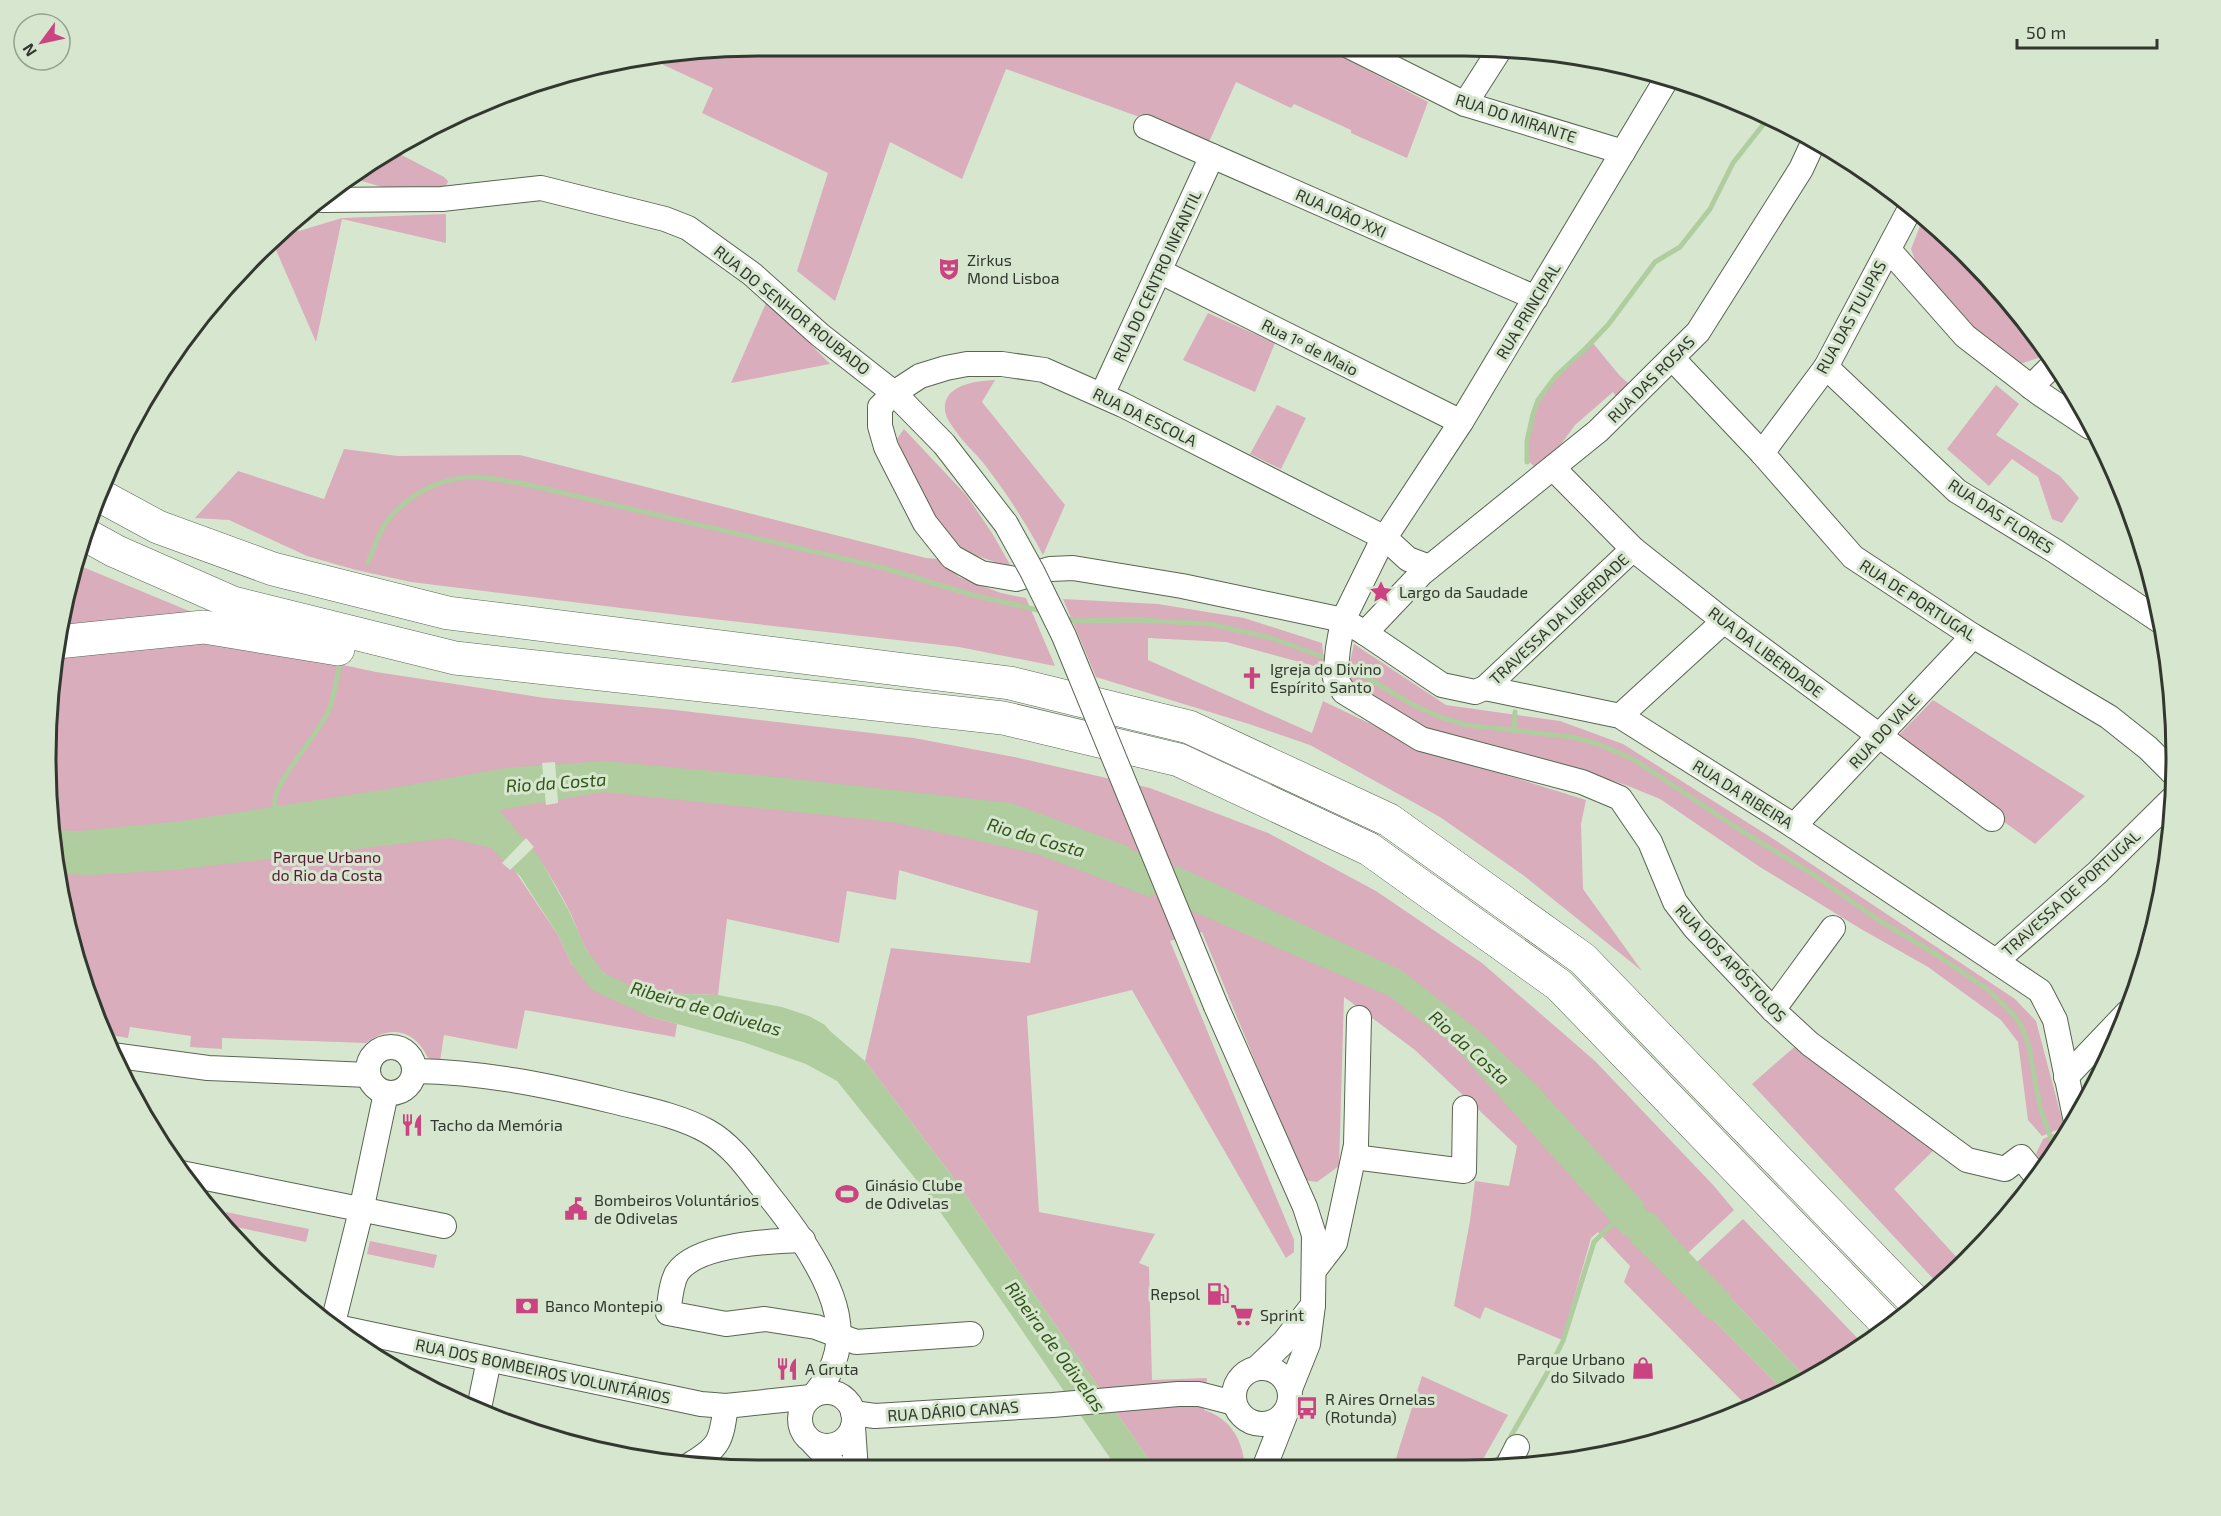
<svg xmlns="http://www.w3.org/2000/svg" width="2221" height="1516" font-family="'Exo 2',sans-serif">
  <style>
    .green { fill: #d9adbc }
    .water { fill: #afcd9f }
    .pier { fill: #d7e7cf }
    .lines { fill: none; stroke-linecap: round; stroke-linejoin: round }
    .stream { stroke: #afcd9f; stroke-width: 5 }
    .river { stroke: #afcd9f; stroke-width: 33 }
    .minor-casing { stroke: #586651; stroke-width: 26 }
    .highway-casing { stroke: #586651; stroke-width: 34 }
    .minor { stroke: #fff; stroke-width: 24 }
    .highway { stroke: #fff; stroke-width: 33 }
    .minor-bridge-casing { stroke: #586651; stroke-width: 26; stroke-linecap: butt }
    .minor-bridge { stroke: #fff; stroke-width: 24 }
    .labels { text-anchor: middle; stroke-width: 6; stroke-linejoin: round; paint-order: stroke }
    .street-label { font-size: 16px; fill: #32382e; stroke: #d7e7cf }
    .poi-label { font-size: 16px; fill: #32382e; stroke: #d7e7cf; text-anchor: start }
    .park-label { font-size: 16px; fill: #5a1936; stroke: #d7e7cf }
    .water-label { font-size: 18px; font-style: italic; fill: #305416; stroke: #d7e7cf }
    .rim { fill: none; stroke: #32382e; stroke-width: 3 }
  </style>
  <rect width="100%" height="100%" fill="#d7e7cf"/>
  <!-- green -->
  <g class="green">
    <path d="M758,45H1320L1428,102L1407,158L1351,133V130L1294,104L1291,108L1236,82L1209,142L1006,69L962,179L890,142L835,301L797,271L828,173L702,113L713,88L651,59Z"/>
    <path d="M390,149L444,177L448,181L446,186L440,190L389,189L348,177L362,165Z"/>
    <path d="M446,214V243L342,219L316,342L273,243L287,231H299L342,218Z"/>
    <path d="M1924,216L1967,254L2048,353L2044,356L2014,366L1926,284L1920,274L1911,249Z"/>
    <path d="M766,303L783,316L830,364L731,383Z"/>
    <path d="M1208,313L1275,343L1255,392L1183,360Z"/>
    <path d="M1592,342L1620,376L1634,388L1618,399L1613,392L1575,425L1556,451L1535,467L1527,460C1527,428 1534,397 1557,374C1569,363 1581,353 1592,342Z"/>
    <path d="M995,380L982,402L1065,505L1043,555C1026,523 1007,494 985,465C977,455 968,447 960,437C954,428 943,417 945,405C948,383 979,381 995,380Z"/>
    <path d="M1996,385L2019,404L1996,435L2060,476L2079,498L2062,523L2052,519L2038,477L2012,459L1989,486L1947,449Z"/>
    <path d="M1277,405L1306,418L1281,469L1250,454Z"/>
    <path d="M904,429L967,496L992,533L1012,568L972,554L949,541L924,500L897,439Z"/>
    <path d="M344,449L398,456L520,455L926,558L938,559L959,577L1001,593L1026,598L1055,666L959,647L686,616L411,582L356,570L307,556L229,520L195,518L238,471L324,499Z"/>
    <path d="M78,565L194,613L60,630Z"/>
    <path d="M1063,599L1158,604L1244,618L1322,643L1325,669L1226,642L1148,638V660L1312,733L1323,701L1425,750L1586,800L1581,824L1583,889L1642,971L1523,875L1440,817L1310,745L1252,725L1096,677Z"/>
    <path d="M218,642L259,647L376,672L545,698L675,710L914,738L1019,758L1150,788L1268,833L1376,891L1482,963L1595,1061L1714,1186L1734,1210L1688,1253L1667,1229L1642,1252L1667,1273L1786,1393L1749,1408L1624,1282L1630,1266L1598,1232L1591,1238L1562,1340L1485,1307L1480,1319L1454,1306L1470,1221L1475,1181L1509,1186L1517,1146L1415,1050L1344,997L1339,1166L1317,1182L1304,1180L1202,932L1170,941L1294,1240V1252L1286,1258L1132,990L1027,1016L1039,1212L1155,1234L1139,1263L1149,1267L1152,1380L1207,1378L1204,1410C1232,1419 1244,1442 1245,1471H1157L952,1176L865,1061L891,948L1030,963L1038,911L899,870L896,900L847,891L839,943L727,919L718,995C684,994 630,995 603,972C586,956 579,932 570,912C561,894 551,877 540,860L515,871L558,935L572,965L648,1016L677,1024L675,1037L525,1010L517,1049L444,1035L440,1061L428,1058C415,1030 391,1024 366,1043L222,1038V1049L190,1047L191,1036L130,1027L128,1038L105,1034L59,897L47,804L51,665L53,658Z"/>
    <path d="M1354,644L1446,705L1560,721L1623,744L1772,838L2015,999L2036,1021L2064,1127L2042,1136L2028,1120L2018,1042L2001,1020L1928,967L1861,929L1760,867L1660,799L1626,785L1551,762L1426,735L1346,680Z"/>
    <path d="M1933,700L2085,796L2035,844L1892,742Z"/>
    <path d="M1799,1043L1935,1149L1894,1189L1961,1262L1963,1266L1939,1285L1752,1084Z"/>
    <path d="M2065,1129L2067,1133L2056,1154L2045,1168L2036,1154L2043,1139Z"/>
    <path d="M226,1212L309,1229L306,1242L223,1224Z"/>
    <path d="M1743,1219L1865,1346L1808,1380L1697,1262Z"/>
    <path d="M370,1241L437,1255L434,1268L367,1254Z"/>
    <path d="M1422,1376L1508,1415L1477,1470L1392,1471Z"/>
  </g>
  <!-- water -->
  <g class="water">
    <path d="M605,761L795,779L1011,803L1130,847L1152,898L1037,854L892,822L604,792L499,810L539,857L569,911L586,949L604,973L633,987L681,994L718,995L782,1007L809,1016L825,1025L830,1031L865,1061L952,1176L1157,1471H1119L930,1197L837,1081L806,1064L743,1042L648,1016L592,990L572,965L558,935L520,876L491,848L450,838L173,870L91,875L56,874L50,830L79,831L182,821L381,790L506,768Z"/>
    <path d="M1175,865L1401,970L1478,1030L1536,1085L1645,1204L1624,1236L1452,1044L1389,996L1194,912Z"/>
    <path d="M1652,1211L1688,1253L1667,1273L1631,1243Z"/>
    <path d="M1697,1262L1808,1380L1786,1393L1675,1281Z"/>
  </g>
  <!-- pier -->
  <g class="pier">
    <path d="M555,762L558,803L546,805L542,763Z"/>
    <path d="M526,838L534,847L510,870L502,863Z"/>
  </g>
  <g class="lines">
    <!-- stream -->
    <g class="stream">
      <path d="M1527,462V441L1533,414L1538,400L1556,376L1585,349L1608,325L1655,262L1680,247L1710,209L1733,163L1770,116"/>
      <path d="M368,562C373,551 377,538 383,527C402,498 438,477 474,477C489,477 505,481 520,483L884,568L969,594L1042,611"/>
      <path d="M1063,617L1074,621L1138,620L1210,624L1271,638L1329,659"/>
      <path d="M1344,664L1415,706L1440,717L1466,725L1572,737L1598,744L1633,759L1740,830L1811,873L1880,921L1937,955L1987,989L2014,1015L2022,1027L2029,1047L2040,1107L2056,1153"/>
      <path d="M1514,731L1515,712"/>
      <path d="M275,813C275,808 274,803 275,799C277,780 316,736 327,714C335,697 336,678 341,659"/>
      <path d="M1507,1443L1546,1375L1563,1341L1594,1242L1616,1220"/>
      <path d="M1492,1468L1499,1457"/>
    </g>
    <!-- river -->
    <g class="river">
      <path d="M1097,856L1122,864L1225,906"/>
      <path d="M1606,1187L1625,1211L1716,1304"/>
    </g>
    <!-- minor casing -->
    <g class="minor-casing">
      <g id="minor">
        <path d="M1347,45L1465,104L1623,152"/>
        <path d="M1666,80L1461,422L1380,545L1343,620L1338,648L1335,678L1344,692L1421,739L1582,782L1620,798L1650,842L1675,902L1695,928L1773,1010L1810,1044L1967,1160L2005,1169L2021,1157L2037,1177"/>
        <path d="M1465,104L1500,49"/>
        <path d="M1146,127L1536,298"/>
        <path d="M322,200L442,199L541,188L665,219L688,228L752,274L820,335L894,393L944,444L1006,524"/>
        <path d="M1889,250L1965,336L2039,393L2090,427"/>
        <path d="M1159,271L1461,422"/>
        <path d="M1672,358L1762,453L1853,557L1973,636L2109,717L2148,748L2174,774"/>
        <path d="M1826,367L1957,491L2055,551L2163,623"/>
        <path d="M2031,387L2056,362"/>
        <path d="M1102,395L1212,156"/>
        <path d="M1762,453L1826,367L1912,205"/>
        <path d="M1553,468L1633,549L1724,621L1992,819"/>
        <path d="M1429,567L1408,559L1385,538L1123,405L1044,370L1002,364H967L946,368L920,376L894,393L880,407V426L886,447L925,523L952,557L981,573L1016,579L1050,569L1073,568L1182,586L1343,620L1365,633L1442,685L1475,692L1485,688L1620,716L1794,826L2040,991L2055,1020L2075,1117"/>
        <path d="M1365,633L1421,574L1598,431L1698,332L1801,169L1814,141"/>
        <path d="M1485,688L1633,549"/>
        <path d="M1620,716L1724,621"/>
        <path d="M1794,826L1973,636"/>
        <path d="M1996,961L2097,873L2172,799"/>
        <path d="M1216,1006L1305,1207L1314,1235L1313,1305L1308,1344L1290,1389"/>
        <path d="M1773,1010L1833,928"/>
        <circle cx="391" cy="1070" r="23"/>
        <path d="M112,1055L208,1068L368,1075"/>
        <path d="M415,1071C482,1072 547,1085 612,1101C644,1109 678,1115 707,1131C734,1146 751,1173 770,1197C786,1217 801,1237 814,1260C834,1294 849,1333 830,1371C827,1379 820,1387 815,1394"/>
        <path d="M2066,1077L2127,1013"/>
        <path d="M1354,1157L1464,1171L1465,1108"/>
        <path d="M181,1173L444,1226"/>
        <path d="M803,1240C771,1241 696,1244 677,1273C671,1283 670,1301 668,1313L726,1324L765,1319L816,1327L856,1342L971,1334"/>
        <path d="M1315,1269L1335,1243L1356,1145L1359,1018"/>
        <path d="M332,1326L701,1404L726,1406L811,1397"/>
        <path d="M332,1327L361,1211L386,1093"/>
        <circle cx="1262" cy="1396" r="28"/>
        <path d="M1257,1368L1284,1342L1313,1305"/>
        <circle cx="827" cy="1419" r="27"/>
        <path d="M478,1413L489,1360"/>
        <path d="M853,1413L875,1416L1053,1405L1178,1394H1199L1234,1403"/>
        <path d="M853,1427L856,1471"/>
        <path d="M814,1444L840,1471"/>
        <path d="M691,1464C721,1446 721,1440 726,1406"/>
        <path d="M1507,1467L1517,1447"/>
        <path d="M1263,1471L1287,1410"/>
      </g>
    </g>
    <!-- highway casing -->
    <g class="highway-casing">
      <g id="highway">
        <path d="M97,494L158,527L273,569L448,613L1010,683L1189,727L1389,820L1583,959L1917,1304"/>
        <path d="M86,535L115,551L233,603L455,658L1003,718L1179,760L1369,849L1559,985L1889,1326"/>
        <path d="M57,642L204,627L338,649"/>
      </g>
    </g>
    <!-- minor -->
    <use href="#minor" class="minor"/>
    <!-- highway -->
    <use href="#highway" class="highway"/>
    <!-- minor-bridge casing -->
    <g class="minor-bridge-casing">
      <path id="minor-bridge" d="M1006,524L1032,571L1064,636L1216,1006"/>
    </g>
    <!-- minor-bridge -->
    <use href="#minor-bridge" class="minor-bridge"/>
  </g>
  <!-- icons -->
  <defs>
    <g id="theatre-bare" transform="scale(1.8)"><path d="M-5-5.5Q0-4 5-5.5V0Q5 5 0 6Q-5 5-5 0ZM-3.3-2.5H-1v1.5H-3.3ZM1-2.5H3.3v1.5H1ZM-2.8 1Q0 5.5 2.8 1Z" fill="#cb4380" stroke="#d7e7cf" stroke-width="2.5" paint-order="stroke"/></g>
    <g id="sight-bare" transform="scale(1.8)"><path d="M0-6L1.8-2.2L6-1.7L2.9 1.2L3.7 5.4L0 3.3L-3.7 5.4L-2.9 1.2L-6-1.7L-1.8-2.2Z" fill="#cb4380" stroke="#d7e7cf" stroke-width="2.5" paint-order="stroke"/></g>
    <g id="church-bare" transform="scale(1.8)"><path d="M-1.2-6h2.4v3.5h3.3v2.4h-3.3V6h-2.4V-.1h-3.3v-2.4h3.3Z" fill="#cb4380" stroke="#d7e7cf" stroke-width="2.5" paint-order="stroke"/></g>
    <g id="restaurant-bare" transform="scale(1.8)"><path d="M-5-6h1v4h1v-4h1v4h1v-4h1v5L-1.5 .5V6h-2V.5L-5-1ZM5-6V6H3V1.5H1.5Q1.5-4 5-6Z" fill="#cb4380" stroke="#d7e7cf" stroke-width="2.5" paint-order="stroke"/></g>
    <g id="stadium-bare" transform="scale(1.8)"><path d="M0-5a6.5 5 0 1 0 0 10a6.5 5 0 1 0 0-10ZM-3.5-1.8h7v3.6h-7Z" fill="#cb4380" stroke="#d7e7cf" stroke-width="2.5" paint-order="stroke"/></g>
    <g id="civic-bare" transform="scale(1.8)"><path d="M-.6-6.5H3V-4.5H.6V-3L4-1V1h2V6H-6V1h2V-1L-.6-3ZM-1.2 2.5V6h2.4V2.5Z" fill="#cb4380" stroke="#d7e7cf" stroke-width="2.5" paint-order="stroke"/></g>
    <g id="fuel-bare" transform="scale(1.8)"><path d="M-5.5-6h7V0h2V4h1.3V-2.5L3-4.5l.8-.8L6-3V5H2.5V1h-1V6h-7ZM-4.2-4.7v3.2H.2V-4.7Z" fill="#cb4380" stroke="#d7e7cf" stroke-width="2.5" paint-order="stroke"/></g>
    <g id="bank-bare" transform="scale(1.8)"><path d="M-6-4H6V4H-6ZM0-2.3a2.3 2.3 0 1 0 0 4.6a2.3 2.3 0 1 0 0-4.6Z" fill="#cb4380" stroke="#d7e7cf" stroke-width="2.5" paint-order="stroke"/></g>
    <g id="supermarket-bare" transform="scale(1.8)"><path d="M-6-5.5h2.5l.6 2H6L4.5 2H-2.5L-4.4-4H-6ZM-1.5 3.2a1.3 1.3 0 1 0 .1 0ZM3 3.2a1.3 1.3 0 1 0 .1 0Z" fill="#cb4380" stroke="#d7e7cf" stroke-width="2.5" paint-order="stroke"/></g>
    <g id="shop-bare" transform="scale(1.8)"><path d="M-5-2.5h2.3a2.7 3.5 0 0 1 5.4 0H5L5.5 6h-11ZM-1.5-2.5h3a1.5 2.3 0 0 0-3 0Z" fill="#cb4380" stroke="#d7e7cf" stroke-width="2.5" paint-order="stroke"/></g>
    <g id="bus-bare" transform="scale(1.8)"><path d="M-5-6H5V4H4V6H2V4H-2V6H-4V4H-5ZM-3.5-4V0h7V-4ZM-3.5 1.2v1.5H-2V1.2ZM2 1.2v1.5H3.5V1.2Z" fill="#cb4380" stroke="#d7e7cf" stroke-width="2.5" paint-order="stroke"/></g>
  </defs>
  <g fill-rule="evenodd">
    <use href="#theatre-bare" x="949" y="269"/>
    <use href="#sight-bare" x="1381" y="592"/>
    <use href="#church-bare" x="1252" y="678"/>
    <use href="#restaurant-bare" x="412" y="1125"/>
    <use href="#stadium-bare" x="847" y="1194"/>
    <use href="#civic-bare" x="576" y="1209"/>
    <use href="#fuel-bare" x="1218" y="1294"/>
    <use href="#bank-bare" x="527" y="1306"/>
    <use href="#supermarket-bare" x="1242" y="1315"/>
    <use href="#shop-bare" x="1643" y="1368"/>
    <use href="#restaurant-bare" x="787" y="1369"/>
    <use href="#bus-bare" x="1307" y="1408"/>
  </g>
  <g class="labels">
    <!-- street labels -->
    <g class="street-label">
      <text transform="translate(1516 118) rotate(18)" y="6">RUA DO MIRANTE</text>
      <text transform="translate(1341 213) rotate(24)" y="6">RUA JOÃO XXI</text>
      <text transform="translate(1157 276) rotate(-65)" y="6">RUA DO CENTRO INFANTIL</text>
      <text transform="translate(792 310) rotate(39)" y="6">RUA DO SENHOR ROUBADO</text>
      <text transform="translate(1528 311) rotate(-59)" y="6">RUA PRINCIPAL</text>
      <text transform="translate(1851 317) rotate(-61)" y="6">RUA DAS TULIPAS</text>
      <text transform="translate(1310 347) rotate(27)" y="6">Rua 1º de Maio</text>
      <text transform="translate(1651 379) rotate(-45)" y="6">RUA DAS ROSAS</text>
      <text transform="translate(1145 417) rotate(26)" y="6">RUA DA ESCOLA</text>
      <text transform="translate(2001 516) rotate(33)" y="6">RUA DAS FLORES</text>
      <text transform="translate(1918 600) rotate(33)" y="6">RUA DE PORTUGAL</text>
      <text transform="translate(1559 619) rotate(-43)" y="6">TRAVESSA DA LIBERDADE</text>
      <text transform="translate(1766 652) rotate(37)" y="6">RUA DA LIBERDADE</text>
      <text transform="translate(1884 731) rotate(-47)" y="6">RUA DO VALE</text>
      <text transform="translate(1743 794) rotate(32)" y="6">RUA DA RIBEIRA</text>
      <text transform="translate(2071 893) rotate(-42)" y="6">TRAVESSA DE PORTUGAL</text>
      <text transform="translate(1731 963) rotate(47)" y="6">RUA DOS APÓSTOLOS</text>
      <text transform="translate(543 1371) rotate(12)" y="6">RUA DOS BOMBEIROS VOLUNTÁRIOS</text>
      <text transform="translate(953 1411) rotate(-4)" y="6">RUA DÁRIO CANAS</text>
    </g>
    <!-- poi labels -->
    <g class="poi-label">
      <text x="967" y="266">Zirkus<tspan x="967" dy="18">Mond Lisboa</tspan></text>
      <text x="1399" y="598">Largo da Saudade</text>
      <text x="1270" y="675">Igreja do Divino<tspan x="1270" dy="18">Espírito Santo</tspan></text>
      <text x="430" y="1131">Tacho da Memória</text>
      <text x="865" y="1191">Ginásio Clube<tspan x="865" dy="18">de Odivelas</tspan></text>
      <text x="594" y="1206">Bombeiros Voluntários<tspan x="594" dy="18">de Odivelas</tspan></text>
      <text x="1200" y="1300" text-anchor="end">Repsol</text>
      <text x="545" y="1312">Banco Montepio</text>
      <text x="1260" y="1321">Sprint</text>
      <text x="1625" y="1365" text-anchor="end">Parque Urbano<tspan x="1625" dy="18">do Silvado</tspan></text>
      <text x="805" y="1375">A Gruta</text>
      <text x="1325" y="1405">R Aires Ornelas<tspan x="1325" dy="18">(Rotunda)</tspan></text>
    </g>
    <!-- park labels -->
    <g class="park-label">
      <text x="327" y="863">Parque Urbano<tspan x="327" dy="18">do Rio da Costa</tspan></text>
    </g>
    <!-- water labels -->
    <g class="water-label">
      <text transform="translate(556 783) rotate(-4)" y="6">Rio da Costa</text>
      <text transform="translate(1036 838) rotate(16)" y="6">Rio da Costa</text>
      <text transform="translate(706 1009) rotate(16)" y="6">Ribeira de Odivelas</text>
      <text transform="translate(1469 1048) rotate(42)" y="6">Rio da Costa</text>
      <text transform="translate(1055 1347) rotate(54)" y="6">Ribeira de Odivelas</text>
    </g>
  </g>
  <!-- crop -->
  <path d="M0 0H2221V1516H0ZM758 56H1464A702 702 0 0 1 2166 758V758A702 702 0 0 1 1464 1460H758A702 702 0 0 1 56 758V758A702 702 0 0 1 758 56Z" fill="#d7e7cf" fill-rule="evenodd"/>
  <path class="rim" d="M758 56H1464A702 702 0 0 1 2166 758V758A702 702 0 0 1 1464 1460H758A702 702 0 0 1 56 758V758A702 702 0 0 1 758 56Z"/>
  <!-- north arrow -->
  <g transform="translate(42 42) rotate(237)"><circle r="28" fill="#d7e7cf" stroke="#95a18f" stroke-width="1.5"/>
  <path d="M0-4.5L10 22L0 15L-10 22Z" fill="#cb4380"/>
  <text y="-9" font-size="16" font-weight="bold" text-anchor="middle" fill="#32382e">N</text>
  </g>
  <!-- scale -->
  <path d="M2017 39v9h140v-9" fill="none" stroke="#32382e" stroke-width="3"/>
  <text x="2026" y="39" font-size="18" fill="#32382e" stroke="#d7e7cf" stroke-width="4.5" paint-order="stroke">50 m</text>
</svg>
